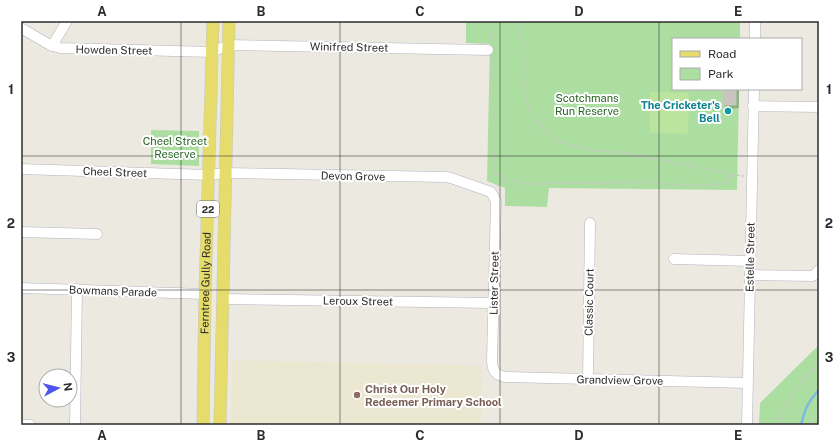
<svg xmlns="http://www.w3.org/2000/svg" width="840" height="446" font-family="'Public Sans',sans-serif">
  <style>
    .education { fill: #ece7d1 }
    .grass { fill: url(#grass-tufts) }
    .park { fill: #acdea1 }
    .pitch { fill: #bbe49e }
    .shadow { fill: #0003 }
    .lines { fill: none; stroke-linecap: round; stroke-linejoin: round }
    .stream { stroke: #7cb9e5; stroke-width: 2.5 }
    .building { fill: #c8c5bf; stroke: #c8c5b9 }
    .minor-casing { stroke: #b3b3be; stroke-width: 11 }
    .major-casing { stroke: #c8c8c8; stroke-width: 13 }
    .path { stroke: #c8c8c8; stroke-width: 1.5; stroke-dasharray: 3 2; stroke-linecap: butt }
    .minor { stroke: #fff; stroke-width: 10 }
    .major { stroke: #e5dc6b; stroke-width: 12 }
    .grid { fill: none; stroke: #2c2c2c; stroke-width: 1; stroke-opacity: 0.55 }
    .culture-dot { fill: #0f9aa8; stroke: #fff; stroke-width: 1.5 }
    .education-dot { fill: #8d6e63; stroke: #fff; stroke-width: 1.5 }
    .labels { text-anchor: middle; stroke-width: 4; stroke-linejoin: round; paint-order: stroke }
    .shield { fill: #fff; stroke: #6b6b6b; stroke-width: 1 }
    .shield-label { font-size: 10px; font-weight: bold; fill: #2c2c2c }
    .street-label { font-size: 11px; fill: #2c2c2c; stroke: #fff }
    .park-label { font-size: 11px; fill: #256421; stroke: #fff }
    .culture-label { font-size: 11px; font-weight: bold; fill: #0d838f; stroke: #fff; text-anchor: end }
    .education-label { font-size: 11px; font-weight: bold; fill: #785e54; stroke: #fff; text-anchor: start }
    .neatline { fill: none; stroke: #2c2c2c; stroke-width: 1.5 }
    .grid-label { font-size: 13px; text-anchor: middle; font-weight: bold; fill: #2c2c2c }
  </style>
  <defs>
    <pattern id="grass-tufts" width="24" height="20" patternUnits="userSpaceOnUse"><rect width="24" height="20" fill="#acdea1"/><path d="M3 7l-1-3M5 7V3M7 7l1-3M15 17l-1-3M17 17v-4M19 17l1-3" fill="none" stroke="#94bf8b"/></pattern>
  </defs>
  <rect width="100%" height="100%" fill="#ece9e0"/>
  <!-- education -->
  <path class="education" d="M232,360L482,366L481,425H231Z"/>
  <!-- grass -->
  <path class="grass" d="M819,407V425H810L814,412Z"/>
  <!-- park -->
  <g class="park">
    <path d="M466,21H740V39H673V89H739L737,190L549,188L547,207L505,206V188L487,181L490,44L466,43Z"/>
    <path d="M151,130L199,131V166L151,164Z"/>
    <path d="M819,345V407L814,412L810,425H759L760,403Z"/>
  </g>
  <!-- pitch -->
  <path class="pitch" d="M650,92L689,93L688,134L650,133Z"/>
  <!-- shadow -->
  <path class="shadow" d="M724,89H739V108L728,109L724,105Z"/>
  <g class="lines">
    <!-- stream -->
    <path class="stream" d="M801,425C805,409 807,403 819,390"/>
  </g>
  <!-- building -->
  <rect class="building" x="723" y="89" width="13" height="16"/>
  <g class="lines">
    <!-- minor casing -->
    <g class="minor-casing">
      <g id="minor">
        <path d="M21,28L50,45L60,48L212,52L228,45L488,50"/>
        <path d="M755,39V21"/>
        <path d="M52,46L67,21"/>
        <path d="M753,106L819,107"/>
        <path d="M21,169L209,175L225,173L445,177L451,178L491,192L496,201L492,360C492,370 495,375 505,377L747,383"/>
        <path d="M21,232L97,234"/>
        <path d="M674,259L750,261"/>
        <path d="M750,275L813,276L819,270"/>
        <path d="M21,288L205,294"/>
        <path d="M224,299L493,303"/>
        <path d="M588,380L590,223"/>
        <path d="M21,425H30"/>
        <path d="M75,425L77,289"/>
        <path d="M747,425L754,89"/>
      </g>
    </g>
    <!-- major casing -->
    <g class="major-casing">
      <g id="major">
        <path id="s1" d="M203,425L205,294L213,21"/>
        <path d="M220,425L229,21"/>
      </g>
    </g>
    <!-- path -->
    <g class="path">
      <path d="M489,21L491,41"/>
      <path d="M518,21L522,40V65L528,107L539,124L557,141L584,149L626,153L730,174L744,176"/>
      <path d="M493,57L494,172C504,179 513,182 526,184L643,182L696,186L727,183L730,174"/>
      <path d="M497,186L502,178"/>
      <path d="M780,425L781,413L804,378L819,364"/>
    </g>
    <!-- minor -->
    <use href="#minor" class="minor"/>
    <!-- major -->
    <use href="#major" class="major"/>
  </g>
  <!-- grid -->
  <path class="grid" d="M181,21V425M340,21V425M500,21V425M659,21V425M21,156H819M21,290H819"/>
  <!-- markers -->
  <circle class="culture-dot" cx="728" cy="111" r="4"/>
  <circle class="education-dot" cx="357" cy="395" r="4"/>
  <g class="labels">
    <!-- shield labels -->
    <rect class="shield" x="197" y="201" width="22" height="16" rx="3"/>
    <g class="shield-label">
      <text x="208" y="213">22</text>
    </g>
    <!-- street labels -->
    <g class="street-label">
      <text transform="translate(349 47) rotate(1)" y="4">Winifred Street</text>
      <text transform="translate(114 50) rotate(1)" y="4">Howden Street</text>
      <text transform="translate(115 172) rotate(2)" y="4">Cheel Street</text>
      <text transform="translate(353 176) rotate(1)" y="4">Devon Grove</text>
      <text transform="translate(750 257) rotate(-89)" y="4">Estelle Street</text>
      <text dy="4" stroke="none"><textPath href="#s1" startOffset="142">Ferntree Gully Road</textPath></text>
      <text transform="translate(494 283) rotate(-89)" y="4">Lister Street</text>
      <text transform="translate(113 291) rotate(2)" y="4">Bowmans Parade</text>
      <text transform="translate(358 301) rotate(1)" y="4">Leroux Street</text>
      <text transform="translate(589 302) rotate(-89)" y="4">Classic Court</text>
      <text transform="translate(620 380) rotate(1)" y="4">Grandview Grove</text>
    </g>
    <!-- park labels -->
    <g class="park-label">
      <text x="587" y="102">Scotchmans<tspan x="587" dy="13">Run Reserve</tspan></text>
      <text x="175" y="145">Cheel Street<tspan x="175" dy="13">Reserve</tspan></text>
    </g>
    <!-- culture labels -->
    <g class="culture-label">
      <text x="720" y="109">The Cricketer's<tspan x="720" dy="13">Bell</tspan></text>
    </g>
    <!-- education labels -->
    <g class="education-label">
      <text x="365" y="393">Christ Our Holy<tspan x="365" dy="13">Redeemer Primary School</tspan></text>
    </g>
  </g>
  <!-- border -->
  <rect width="840" height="446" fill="none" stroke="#ffffff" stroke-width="44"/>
  <!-- legend -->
  <rect x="672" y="38" width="130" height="52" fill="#ffffff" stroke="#ababab"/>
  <rect x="680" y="51" width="20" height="6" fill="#e5dc6b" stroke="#ababab"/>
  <text x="708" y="58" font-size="12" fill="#2c2c2c">Road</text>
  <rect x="680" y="68" width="20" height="12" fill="#acdea1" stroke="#ababab"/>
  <text x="708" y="78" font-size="12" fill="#2c2c2c">Park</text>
  <!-- north arrow -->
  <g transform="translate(58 388) rotate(83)"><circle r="19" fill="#ffffff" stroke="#ababab"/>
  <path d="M0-3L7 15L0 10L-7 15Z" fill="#4e53eb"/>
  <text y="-6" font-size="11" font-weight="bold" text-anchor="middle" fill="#2c2c2c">N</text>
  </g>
  <rect x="22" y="22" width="796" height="402" class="neatline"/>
  <g class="grid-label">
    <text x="102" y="16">A</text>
    <text x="261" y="16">B</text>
    <text x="420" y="16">C</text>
    <text x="579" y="16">D</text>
    <text x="738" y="16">E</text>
    <text x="11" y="94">1</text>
    <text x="829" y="94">1</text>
    <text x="11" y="228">2</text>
    <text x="829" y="228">2</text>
    <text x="11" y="362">3</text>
    <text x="829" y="362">3</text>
    <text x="102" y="440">A</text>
    <text x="261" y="440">B</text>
    <text x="420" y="440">C</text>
    <text x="579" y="440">D</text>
    <text x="738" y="440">E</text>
  </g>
</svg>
